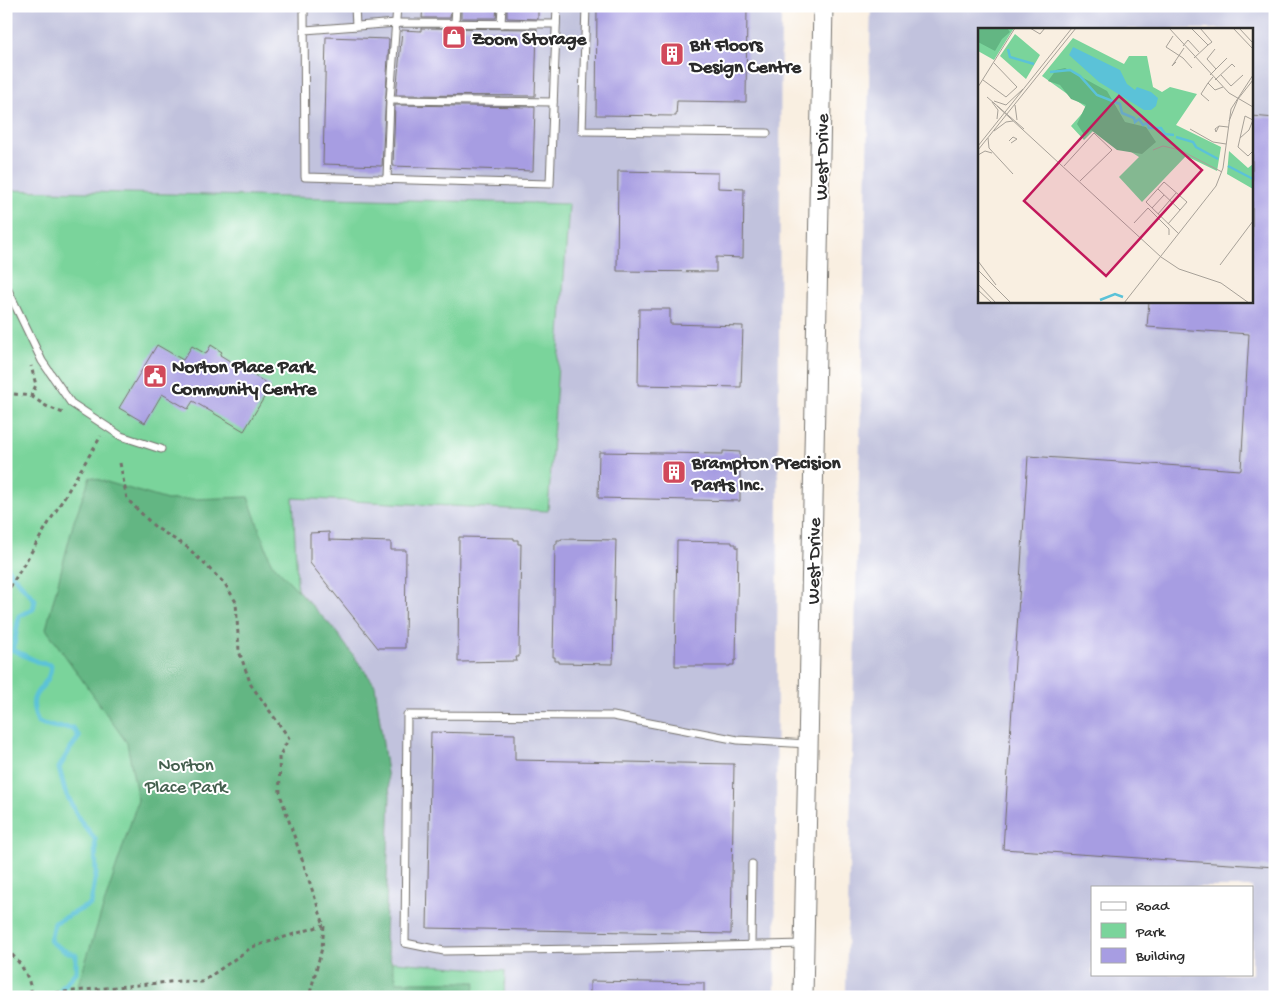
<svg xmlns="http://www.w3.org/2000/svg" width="1281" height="1003" font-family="'Gochi Hand',sans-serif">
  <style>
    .built { fill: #dbd6f7 }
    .industrial { fill: #c1c2dd; fill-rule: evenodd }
    .green { fill: #7ad49b; stroke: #528063 }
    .forest { fill: #63b683; stroke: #477057 }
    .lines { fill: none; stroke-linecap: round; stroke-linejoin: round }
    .stream { stroke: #5bc2d8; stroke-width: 5 }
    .building { fill: #a79de2 }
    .lane-casing { stroke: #73706b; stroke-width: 9 }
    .secondary-casing { stroke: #73706b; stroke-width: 21 }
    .path { stroke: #73706b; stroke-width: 3; stroke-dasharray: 4 4; stroke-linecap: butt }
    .lane { stroke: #fff; stroke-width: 7 }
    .secondary { stroke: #fff; stroke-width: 19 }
    .labels { text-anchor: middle; stroke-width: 4; stroke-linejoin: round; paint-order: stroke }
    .poi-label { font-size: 19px; font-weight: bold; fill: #2b2b2b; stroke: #fff; text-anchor: start }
    .street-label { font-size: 19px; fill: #2b2b2b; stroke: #fff }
    .park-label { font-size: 19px; fill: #435e4d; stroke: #fff }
    .inset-river { fill: none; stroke: #5bc2d8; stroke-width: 2.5 }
    .inset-road { fill: none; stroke: #a7a198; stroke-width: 1 }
    .view { fill: #c2185b; fill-opacity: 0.15; stroke: #c2185b; stroke-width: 2.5 }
    .inset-edge { fill: none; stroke: #2b2b2b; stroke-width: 2.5 }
  </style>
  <rect width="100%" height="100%" fill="#fff"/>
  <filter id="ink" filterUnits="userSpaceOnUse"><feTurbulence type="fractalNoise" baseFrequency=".02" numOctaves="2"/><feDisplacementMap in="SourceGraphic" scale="10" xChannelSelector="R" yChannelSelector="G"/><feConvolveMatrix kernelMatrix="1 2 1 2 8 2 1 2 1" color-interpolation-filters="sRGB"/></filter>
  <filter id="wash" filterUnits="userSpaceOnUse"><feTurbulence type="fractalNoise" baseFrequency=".0096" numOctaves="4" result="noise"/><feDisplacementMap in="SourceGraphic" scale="20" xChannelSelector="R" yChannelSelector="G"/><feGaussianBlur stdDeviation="1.12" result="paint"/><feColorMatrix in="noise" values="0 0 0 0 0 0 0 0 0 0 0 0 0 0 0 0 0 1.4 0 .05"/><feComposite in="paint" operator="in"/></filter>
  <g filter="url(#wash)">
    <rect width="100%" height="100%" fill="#f9efe1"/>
    <!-- built -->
    <path class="built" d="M846,990L963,997H846Z"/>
    <!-- industrial -->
    <g class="industrial">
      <path d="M6,6H781L775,997H504L505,971L370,960L299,624L293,497L548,511L569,204L6,190Z"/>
      <path d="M871,6H1275V997H963L846,990ZM980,29H1252V301H980ZM1092,887H1252V974H1092Z"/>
    </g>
    <!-- green -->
    <path class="green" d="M6,190L569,204L548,511L293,498L299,624L370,960L505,971L504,997H6Z"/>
    <!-- forest -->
    <path class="forest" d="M90,477L167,500L248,497L271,562L334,629L375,685L390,795L385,939L397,982H476L472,997H74L138,800L127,743L46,629L74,521Z"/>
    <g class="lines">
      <!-- stream -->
      <path class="stream" d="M6,563L8,570L35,600L33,609L19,616L13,650L40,663L51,665C50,694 23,685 38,723L56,727L73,728L79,737L70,749L59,768L65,791L79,819L95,839L96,874L91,904L54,923L50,941L63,950L76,955V972L62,988L59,997"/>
    </g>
    <g id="blocks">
      <!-- building -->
      <g class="building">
        <path d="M423,6H451L450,18H422Z"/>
        <path d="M461,6H497L496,18H461Z"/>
        <path d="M507,6H538V19L507,18Z"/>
        <path d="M597,6H747L746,102L677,101L676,116L596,115Z"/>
        <path d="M421,28L537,29L535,96L396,95L402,30L421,31Z"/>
        <path d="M326,37L389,39L382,166L323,164Z"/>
        <path d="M395,105L535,107L533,171L393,166Z"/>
        <path d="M1252,116L1275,118V867L1003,849L1028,456L1241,470L1249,334L1147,327L1149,301H1252Z"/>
        <path d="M618,171L718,173V188L744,189L743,258L716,257V272L617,271Z"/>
        <path d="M639,309H670V324L743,326L741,387L638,385Z"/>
        <path d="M157,345L183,360L192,346L206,354L211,345L222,352L220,355L271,386L244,431L193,401L188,409L162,394L145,423L119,408Z"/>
        <path d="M723,451L740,452V501L598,498L599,452L723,454Z"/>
        <path d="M329,532V540L391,542V550H406L405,648H378L310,563V533Z"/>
        <path d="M459,537L514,538V540H518V544H521L519,649V657H516L517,661L458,662Z"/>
        <path d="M561,539L616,540L613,664L559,663V661H555V657H553L555,544H557V540H561Z"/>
        <path d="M677,541L732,542V544H736V547H738L736,660L734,661V665H730V666H675Z"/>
        <path d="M431,732L515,734V760L734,764L731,934L427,928Z"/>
        <path d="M590,981L704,983V997H590Z"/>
      </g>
    </g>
  </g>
  <g filter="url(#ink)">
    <use href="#blocks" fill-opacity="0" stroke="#73706b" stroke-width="1"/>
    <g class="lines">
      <!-- lane casing -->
      <g class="lane-casing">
        <g id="lane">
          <path d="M304,6L305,177L550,184L557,6"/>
          <path d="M355,6L356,26"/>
          <path d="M586,6L582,131L767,133"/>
          <path d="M455,23L456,6"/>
          <path d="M501,24L502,6"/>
          <path d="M305,30L397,23L556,24"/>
          <path d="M390,100L553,102"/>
          <path d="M387,178L390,100L397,6"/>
          <path d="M6,286L42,361L71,403L121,436L161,449"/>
          <path d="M803,944L647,948L444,951L405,943L407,715L613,716L738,740L808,744"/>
          <path d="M751,945L752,864"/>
        </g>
      </g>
      <!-- secondary casing -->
      <g class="secondary-casing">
        <path id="secondary" d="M803,997L823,6"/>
      </g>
      <!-- path -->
      <g class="path">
        <path d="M6,393L31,396L36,385L31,366"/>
        <path d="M31,396L46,406L63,413"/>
        <path d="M120,463L127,499L155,527L187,547L225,584L236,602L239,651L251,685L289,738L279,757L280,794L324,925L322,948L309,997"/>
        <path d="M6,594L101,436"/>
        <path d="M6,949C21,962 30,977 32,996"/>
        <path d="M32,995L180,981L202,982L252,947L324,925"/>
      </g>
      <!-- lane -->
      <use href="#lane" class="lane"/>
      <!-- secondary -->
      <use href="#secondary" class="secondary"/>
    </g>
  </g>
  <!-- icons -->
  <defs>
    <g id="shop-square" transform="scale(1.25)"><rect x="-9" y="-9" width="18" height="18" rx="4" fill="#d1495b" stroke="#fff"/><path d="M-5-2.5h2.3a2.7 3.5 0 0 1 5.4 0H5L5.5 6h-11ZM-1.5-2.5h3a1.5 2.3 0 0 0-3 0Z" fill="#fff"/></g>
    <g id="building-square" transform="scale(1.25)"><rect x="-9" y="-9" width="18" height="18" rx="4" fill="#d1495b" stroke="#fff"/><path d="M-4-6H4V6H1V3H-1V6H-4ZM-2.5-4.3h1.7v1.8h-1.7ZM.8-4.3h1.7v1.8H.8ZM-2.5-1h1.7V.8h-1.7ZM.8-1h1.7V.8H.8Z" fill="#fff"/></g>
    <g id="civic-square" transform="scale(1.25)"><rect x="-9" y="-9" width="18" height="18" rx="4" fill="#d1495b" stroke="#fff"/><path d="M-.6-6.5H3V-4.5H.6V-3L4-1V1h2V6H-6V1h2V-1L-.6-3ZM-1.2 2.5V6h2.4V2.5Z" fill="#fff"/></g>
  </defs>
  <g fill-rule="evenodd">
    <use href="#shop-square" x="454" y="37"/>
    <use href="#building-square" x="672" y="54"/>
    <use href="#civic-square" x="155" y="376"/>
    <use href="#building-square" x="674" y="472"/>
  </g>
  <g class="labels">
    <!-- poi labels -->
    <g class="poi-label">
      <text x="472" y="44">Zoom Storage</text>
      <text x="690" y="50">BH Floors<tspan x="690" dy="22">Design Centre</tspan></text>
      <text x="172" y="372">Norton Place Park<tspan x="172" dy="22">Community Centre</tspan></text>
      <text x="692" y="468">Brampton Precision<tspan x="692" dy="22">Parts Inc.</tspan></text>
    </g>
    <!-- street labels -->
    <g class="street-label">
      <text transform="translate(820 157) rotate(-89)" y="7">West Drive</text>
      <text transform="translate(812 561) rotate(-89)" y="7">West Drive</text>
    </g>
    <!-- park labels -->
    <g class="park-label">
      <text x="186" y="770">Norton<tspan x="186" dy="22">Place Park</tspan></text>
    </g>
  </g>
  <!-- overview -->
  <g transform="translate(978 28)">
    <rect width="275" height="275" fill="#f9efe1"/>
    <path d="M0,0H36L16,32L0,23ZM37,6L62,27L48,51L22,28ZM95,10L146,36L151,28H169L175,59L184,64L192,59L219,66L198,97L243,119L239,143L208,128L164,174L141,149L161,129L117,101L106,112L93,98L109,80L64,48ZM251,123L270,140L275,136V161L249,146Z" fill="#7ad49b"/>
    <path d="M0,0H29L32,4L24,11L17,23L0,14ZM87,40L129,63L147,94L168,99L178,114L164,126L139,122L113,102L107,108L99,96L108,77L93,71L82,57L70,53L78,42Z" fill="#63b683"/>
    <path d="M95,19L142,42L149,56L157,62L159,59L173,64L180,70L178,78L173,82H166L121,54L91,27Z" fill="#5bc2d8"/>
    <path class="inset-river" d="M30,21L32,29L56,36M72,44L92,42L102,48L119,67L142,76L144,85L156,90L157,94L161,91L165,97L169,95L171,100H183L187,106L196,107M198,109L215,114L218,119L240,131M250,138L275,151M122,272L137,266L145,269"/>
    <path class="inset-road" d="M52,0L62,6L67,0M191,0L251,65L275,79M222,0L234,14L230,17M255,0L275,21M261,0L275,15M214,1L230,17L216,30M195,8L188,19L205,30L214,40M205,18L210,12L221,24M237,21L229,31L238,41M198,34L194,38L206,20M232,47L249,30M243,47L253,58L265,47M235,49L230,55L237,62L245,59M5,52L28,69L39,59L16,35M237,52L254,36L257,39M230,55L223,66L231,73M0,59L37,0M9,69L46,101M16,73L28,77L45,61M14,74L20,82L19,91M37,77L39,92M19,78L183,229L201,241L243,255L271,275M275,92L267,88L260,119L270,128L275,123M251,93L260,71L275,52M241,98L238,104L237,101L241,98L250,99M212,101L235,114L248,116M16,103L28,94L35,93M10,110L11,120L35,146M262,110L271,102L275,92M31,113L35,109L39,111L33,115M0,118L94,0M0,122L98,0M175,122L185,118L202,122L244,144M0,127L7,123L14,125M86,138L116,105L134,122L102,153M180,161L202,182M174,180L186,167M180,186L198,165M156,195L170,180L191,201V207M190,196L209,174L186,154L168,174L201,206M0,233L18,257M242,237L275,193M0,242L33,275M0,256L18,275M0,262L14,275M146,275L238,158L245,140L253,81L275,47"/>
    <path class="view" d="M141,68L224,142L128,248L46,173Z"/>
    <rect width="275" height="275" class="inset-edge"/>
  </g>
  <!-- margin -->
  <rect width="1281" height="1003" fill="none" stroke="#fff" stroke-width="25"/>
  <!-- legend -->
  <rect x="1091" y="886" width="162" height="90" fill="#ffffff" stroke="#aaaaaa"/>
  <rect x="1101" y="902" width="25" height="8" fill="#ffffff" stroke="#aaaaaa"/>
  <text x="1136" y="910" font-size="15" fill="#2b2b2b">Road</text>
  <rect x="1101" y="923" width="25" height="15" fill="#7ad49b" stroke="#aaaaaa"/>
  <text x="1136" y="936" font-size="15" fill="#2b2b2b">Park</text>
  <rect x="1101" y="948" width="25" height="15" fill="#a79de2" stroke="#aaaaaa"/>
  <text x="1136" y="960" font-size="15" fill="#2b2b2b">Building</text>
</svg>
